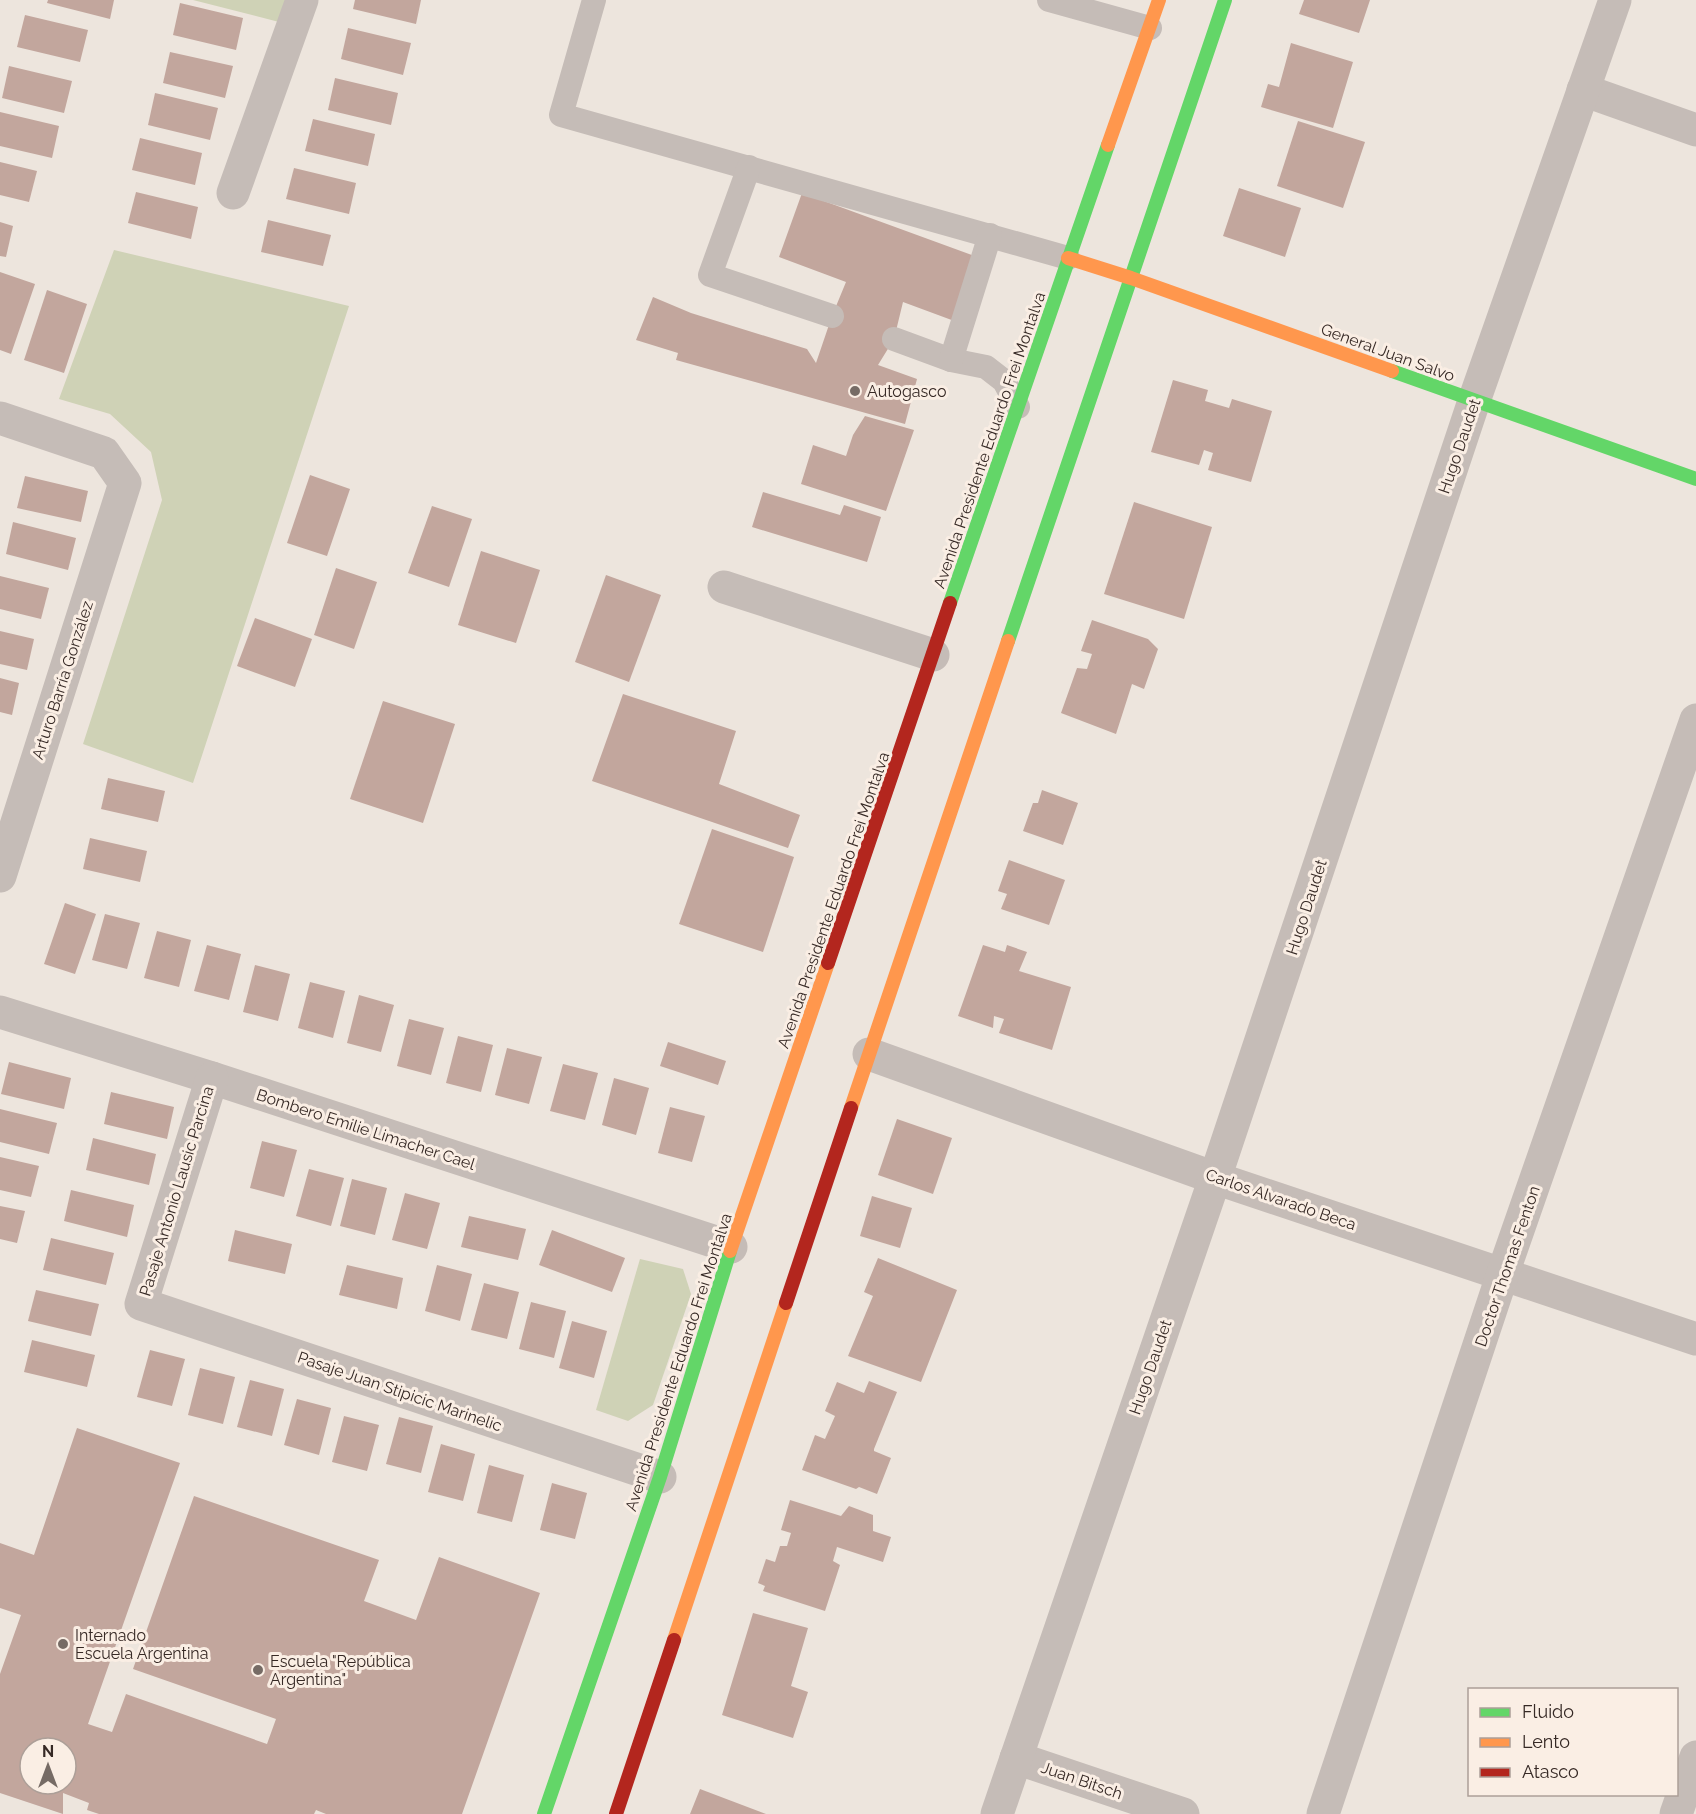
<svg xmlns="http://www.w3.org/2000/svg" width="1696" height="1814" font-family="Raleway,sans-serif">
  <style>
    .green { fill: #cfd2b6 }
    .building { fill: #c2a69d; fill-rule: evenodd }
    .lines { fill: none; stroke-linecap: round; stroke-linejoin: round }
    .lane { stroke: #c5bcb7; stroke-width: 24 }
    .street { stroke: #c5bcb7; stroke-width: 33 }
    .fast { stroke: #63d668; stroke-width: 14 }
    .slow { stroke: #ff974d; stroke-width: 14 }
    .jam { stroke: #b3261e; stroke-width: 14 }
    .poi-dot { fill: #766b65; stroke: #faeee4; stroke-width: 2 }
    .labels { text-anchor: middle; stroke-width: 6; stroke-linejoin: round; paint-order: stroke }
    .street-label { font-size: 16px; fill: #362925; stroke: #faeee4 }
    .poi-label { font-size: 16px; fill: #362925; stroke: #faeee4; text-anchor: start }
  </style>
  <rect width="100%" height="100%" fill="#ede5dd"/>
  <!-- green -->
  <g class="green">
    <path d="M193,0H287L279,22Z"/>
    <path d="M114,250L349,306L193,783L83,744L162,500L151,452L110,414L59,399Z"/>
    <path d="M640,1259L683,1269L691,1294L653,1405L628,1421L596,1410Z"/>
  </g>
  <!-- building -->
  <g class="building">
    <path d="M48,0H114L110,19L47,3Z"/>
    <path d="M355,0H421L416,24L353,9Z"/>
    <path d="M1304,0H1370L1359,33L1299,14Z"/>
    <path d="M180,3L243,18L236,50L173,35Z"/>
    <path d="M25,15L88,30L80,62L17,47Z"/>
    <path d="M348,28L411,43L403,75L341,59Z"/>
    <path d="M1291,43L1353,62L1333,128L1261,107L1268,84L1279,87Z"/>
    <path d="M170,52L233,66L225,98L163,83Z"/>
    <path d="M9,66L72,81L64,113L2,98Z"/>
    <path d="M335,78L398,93L391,125L328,110Z"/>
    <path d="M155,93L218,108L210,140L148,125Z"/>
    <path d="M0,112L59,126L52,158L0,146Z"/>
    <path d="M313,119L375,134L368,166L305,151Z"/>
    <path d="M1298,121L1365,142L1343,208L1277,186Z"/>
    <path d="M140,138L202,153L195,185L132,170Z"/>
    <path d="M0,162L37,171L29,202L0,195Z"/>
    <path d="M294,168L356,183L349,214L286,199Z"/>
    <path d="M1239,188L1301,208L1285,257L1223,236Z"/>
    <path d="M136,192L198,207L191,239L128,223Z"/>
    <path d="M802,193L980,258L957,322L903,302L894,339L878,365L917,379L905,424L676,360L678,353L636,340L653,297L691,313L807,349L816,363L832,316L846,282L779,257Z"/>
    <path d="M268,220L331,235L323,266L261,252Z"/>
    <path d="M0,222L13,226L6,257L0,256Z"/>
    <path d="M0,272L35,284L11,354L0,350Z"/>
    <path d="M47,290L87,304L64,373L24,360Z"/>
    <path d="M1173,380L1208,390L1205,401L1229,408L1232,399L1272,411L1251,482L1208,470L1213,453L1204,450L1199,465L1151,452Z"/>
    <path d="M865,416L914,430L886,511L801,484L813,445L846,456L853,435Z"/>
    <path d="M310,475L350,489L327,556L287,543Z"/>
    <path d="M25,476L88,491L81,522L17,508Z"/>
    <path d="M763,492L840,515L844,505L881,517L867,562L752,527Z"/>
    <path d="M1134,502L1212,527L1184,619L1104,594Z"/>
    <path d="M432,506L472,519L449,587L408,573Z"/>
    <path d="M13,522L76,538L68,570L6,554Z"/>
    <path d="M481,551L540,570L516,643L458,625Z"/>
    <path d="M336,568L377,582L354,649L314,635Z"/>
    <path d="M606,575L661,595L629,682L575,662Z"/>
    <path d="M0,576L49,588L41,619L0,609Z"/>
    <path d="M255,618L312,639L295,687L237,666Z"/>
    <path d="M1092,620L1148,639L1158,649L1144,689L1132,684L1116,734L1061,713L1077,668L1087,669L1092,654L1081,651Z"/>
    <path d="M0,631L34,639L27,670L0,664Z"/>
    <path d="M0,678L19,683L12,715L0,712Z"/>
    <path d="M623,694L736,731L719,784L800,815L788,848L592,781Z"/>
    <path d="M383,701L455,724L423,823L350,799Z"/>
    <path d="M108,778L165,791L158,822L101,809Z"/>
    <path d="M1042,790L1078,803L1063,845L1023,831L1033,803H1038Z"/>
    <path d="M712,829L794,857L763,952L679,924Z"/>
    <path d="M90,838L147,851L140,882L83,869Z"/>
    <path d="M1009,860L1065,880L1049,925L1001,909L1007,894L998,891Z"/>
    <path d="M65,903L96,914L75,974L44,964Z"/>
    <path d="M105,914L140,923L127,969L92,960Z"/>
    <path d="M157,931L191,940L179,987L144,978Z"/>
    <path d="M207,945L241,954L229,1000L194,991Z"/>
    <path d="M983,945L1005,952L1007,945L1027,952L1019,971L1071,987L1052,1050L999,1033L1004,1019L994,1016L993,1028L958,1016Z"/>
    <path d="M255,965L290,974L278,1021L243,1012Z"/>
    <path d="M310,982L345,991L333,1038L298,1028Z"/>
    <path d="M359,995L394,1005L381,1052L347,1043Z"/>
    <path d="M409,1019L444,1028L431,1075L397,1066Z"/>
    <path d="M458,1036L493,1045L481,1092L446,1083Z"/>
    <path d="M668,1042L726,1061L718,1085L660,1066Z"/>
    <path d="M507,1048L542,1057L529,1104L495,1095Z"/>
    <path d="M9,1062L71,1078L64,1109L1,1094Z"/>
    <path d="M563,1064L598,1073L585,1120L550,1111Z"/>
    <path d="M614,1078L649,1088L636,1135L602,1125Z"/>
    <path d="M111,1092L174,1107L167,1139L104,1124Z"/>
    <path d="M670,1107L705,1116L692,1162L658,1153Z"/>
    <path d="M0,1109L57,1123L49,1154L0,1142Z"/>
    <path d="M897,1119L952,1138L933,1194L878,1175Z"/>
    <path d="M93,1138L156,1154L149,1185L86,1170Z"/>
    <path d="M262,1141L297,1150L284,1197L250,1188Z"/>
    <path d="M0,1157L39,1166L31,1197L0,1190Z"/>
    <path d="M309,1169L344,1178L331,1226L296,1216Z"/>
    <path d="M352,1179L387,1188L375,1235L340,1226Z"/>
    <path d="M71,1190L134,1205L127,1237L64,1221Z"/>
    <path d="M405,1193L440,1203L427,1249L392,1240Z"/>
    <path d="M872,1196L912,1208L900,1248L860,1236Z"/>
    <path d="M0,1206L25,1211L17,1243L0,1239Z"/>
    <path d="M469,1216L526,1229L518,1260L461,1247Z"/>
    <path d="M235,1230L292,1244L285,1274L228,1261Z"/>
    <path d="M552,1230L625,1258L612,1292L539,1265Z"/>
    <path d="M51,1238L114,1253L106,1285L43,1270Z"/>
    <path d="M878,1258L957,1290L921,1382L848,1356L873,1296L864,1292Z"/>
    <path d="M347,1265L403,1278L397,1309L339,1295Z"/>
    <path d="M437,1265L472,1274L460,1321L425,1311Z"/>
    <path d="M484,1283L519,1292L507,1339L471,1330Z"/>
    <path d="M36,1290L99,1304L91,1336L28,1321Z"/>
    <path d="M531,1302L566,1311L554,1358L519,1349Z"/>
    <path d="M572,1321L607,1331L594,1378L559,1368Z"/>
    <path d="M32,1340L95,1355L87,1387L24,1372Z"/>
    <path d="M150,1350L185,1359L172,1406L137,1397Z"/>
    <path d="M200,1368L235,1377L223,1424L188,1415Z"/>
    <path d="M250,1380L284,1389L272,1436L237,1427Z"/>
    <path d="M869,1381L897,1392L874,1449V1451L891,1458L877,1494L859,1487L856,1489L802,1470L815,1435L825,1439L835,1416L825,1411L837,1382L864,1393Z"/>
    <path d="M297,1399L331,1408L319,1455L284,1445Z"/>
    <path d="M344,1416L379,1425L367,1471L332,1462Z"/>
    <path d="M399,1417L433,1426L421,1473L386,1464Z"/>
    <path d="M77,1428L180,1463L88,1724L112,1732L126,1694L267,1744L276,1719L133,1669L194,1496L379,1560L364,1601L416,1620L439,1557L540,1593L462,1814H326L316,1810L314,1814H99L87,1810L89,1803L63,1793V1814L0,1793V1674L21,1615L0,1608V1543L34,1555ZM30,1748H66V1784H30Z"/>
    <path d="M441,1444L475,1454L463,1501L428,1492Z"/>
    <path d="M489,1465L524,1475L512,1522L477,1513Z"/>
    <path d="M552,1483L587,1493L575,1539L540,1530Z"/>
    <path d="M790,1500L841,1516L849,1506L873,1515V1531L891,1537L883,1562L837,1547L833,1561L840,1565L825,1611L763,1591L765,1586L758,1583L766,1559L775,1562L780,1546H787L791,1533L781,1530Z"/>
    <path d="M753,1613L808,1628L791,1686L808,1692L793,1738L722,1715Z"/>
    <path d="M700,1789L766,1814H690Z"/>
  </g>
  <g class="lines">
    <!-- lane -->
    <g class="lane">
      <path d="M594,0L561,115L1068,258"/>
      <path d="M1049,0L1150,28"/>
      <path d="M749,167L710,275L832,316"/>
      <path d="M894,339L951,360L986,367L1004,381L1018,407"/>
      <path d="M951,360L990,235"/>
    </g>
    <!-- street -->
    <g class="street">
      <path d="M1583,90L1696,130"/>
      <path d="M233,193L302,0"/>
      <path d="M0,418L104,453L125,483L0,876"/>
      <path d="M724,587L933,655"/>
      <path d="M0,1012L212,1078L731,1247"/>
      <path d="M869,1054L1215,1178L1696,1339"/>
      <path d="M212,1078L141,1304L660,1477"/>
      <path d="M1016,1758L1183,1814"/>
      <path d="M997,1814L1215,1178L1474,401L1615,0"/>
      <path d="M1323,1814L1503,1273L1696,720"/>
      <path d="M1676,1814L1696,1757"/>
    </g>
    <!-- fast -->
    <g class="fast">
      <path d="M1392,371L1696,479"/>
      <path d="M950,603L1108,145"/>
      <path d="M1008,641L1225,0"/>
      <path d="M544,1814L660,1477L730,1251"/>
    </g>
    <!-- slow -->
    <g class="slow">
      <path d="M1108,145L1159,0"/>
      <path d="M1068,258L1131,278L1392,371"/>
      <path d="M851,1108L1008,641"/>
      <path d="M730,1251L828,963"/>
      <path d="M674,1640L786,1303"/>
    </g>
    <!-- jam -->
    <g class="jam">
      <path d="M828,963L950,603"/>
      <path d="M786,1303L851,1108"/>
      <path d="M616,1814L674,1640"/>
    </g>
  </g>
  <!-- markers -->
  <g class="poi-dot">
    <circle cx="855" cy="391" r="6"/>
    <circle cx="63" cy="1644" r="6"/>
    <circle cx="258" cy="1670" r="6"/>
  </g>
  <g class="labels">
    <!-- street labels -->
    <g class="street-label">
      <text transform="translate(1388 352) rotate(20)" y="6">General Juan Salvo</text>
      <text transform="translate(989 440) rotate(-71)" y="6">Avenida Presidente Eduardo Frei Montalva</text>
      <text transform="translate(1459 446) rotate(-71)" y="6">Hugo Daudet</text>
      <text transform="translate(62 680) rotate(-72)" y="6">Arturo Barría González</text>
      <text transform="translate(833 900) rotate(-71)" y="6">Avenida Presidente Eduardo Frei Montalva</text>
      <text transform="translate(1306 907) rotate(-72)" y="6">Hugo Daudet</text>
      <text transform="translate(366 1129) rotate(18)" y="6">Bombero Emilie Limacher Cael</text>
      <text transform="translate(176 1191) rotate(-73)" y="6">Pasaje Antonio Lausic Parcina</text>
      <text transform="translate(1281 1199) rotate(19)" y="6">Carlos Alvarado Beca</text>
      <text transform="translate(1507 1266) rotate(-71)" y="6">Doctor Thomas Fenton</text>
      <text transform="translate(678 1362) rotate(-72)" y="6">Avenida Presidente Eduardo Frei Montalva</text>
      <text transform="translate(1150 1367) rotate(-71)" y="6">Hugo Daudet</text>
      <text transform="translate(400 1391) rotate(19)" y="6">Pasaje Juan Stipicic Marinelic</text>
      <text transform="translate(1082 1780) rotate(19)" y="6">Juan Bitsch</text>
    </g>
    <!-- poi labels -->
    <g class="poi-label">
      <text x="867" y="397">Autogasco</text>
      <text x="75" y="1641">Internado<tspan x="75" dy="18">Escuela Argentina</tspan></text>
      <text x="270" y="1667">Escuela "República<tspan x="270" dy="18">Argentina"</tspan></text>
    </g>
  </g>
  <!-- legend -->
  <rect x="1468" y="1688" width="210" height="108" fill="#faeee4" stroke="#ac9f98" stroke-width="1.5"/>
  <rect x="1480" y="1708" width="30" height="9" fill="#63d668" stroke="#ac9f98" stroke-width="1.5"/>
  <text x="1522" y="1718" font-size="18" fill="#362925">Fluido</text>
  <rect x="1480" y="1738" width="30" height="9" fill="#ff974d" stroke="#ac9f98" stroke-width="1.5"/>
  <text x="1522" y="1748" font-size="18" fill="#362925">Lento</text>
  <rect x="1480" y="1768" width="30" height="9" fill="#b3261e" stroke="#ac9f98" stroke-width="1.5"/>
  <text x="1522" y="1778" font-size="18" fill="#362925">Atasco</text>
  <!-- north arrow -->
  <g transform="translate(48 1766)"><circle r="28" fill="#faeee4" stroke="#ac9f98" stroke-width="1.5"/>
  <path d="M0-4.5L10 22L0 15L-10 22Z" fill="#766b65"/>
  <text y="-9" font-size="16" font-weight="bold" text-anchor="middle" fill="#362925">N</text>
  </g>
</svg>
